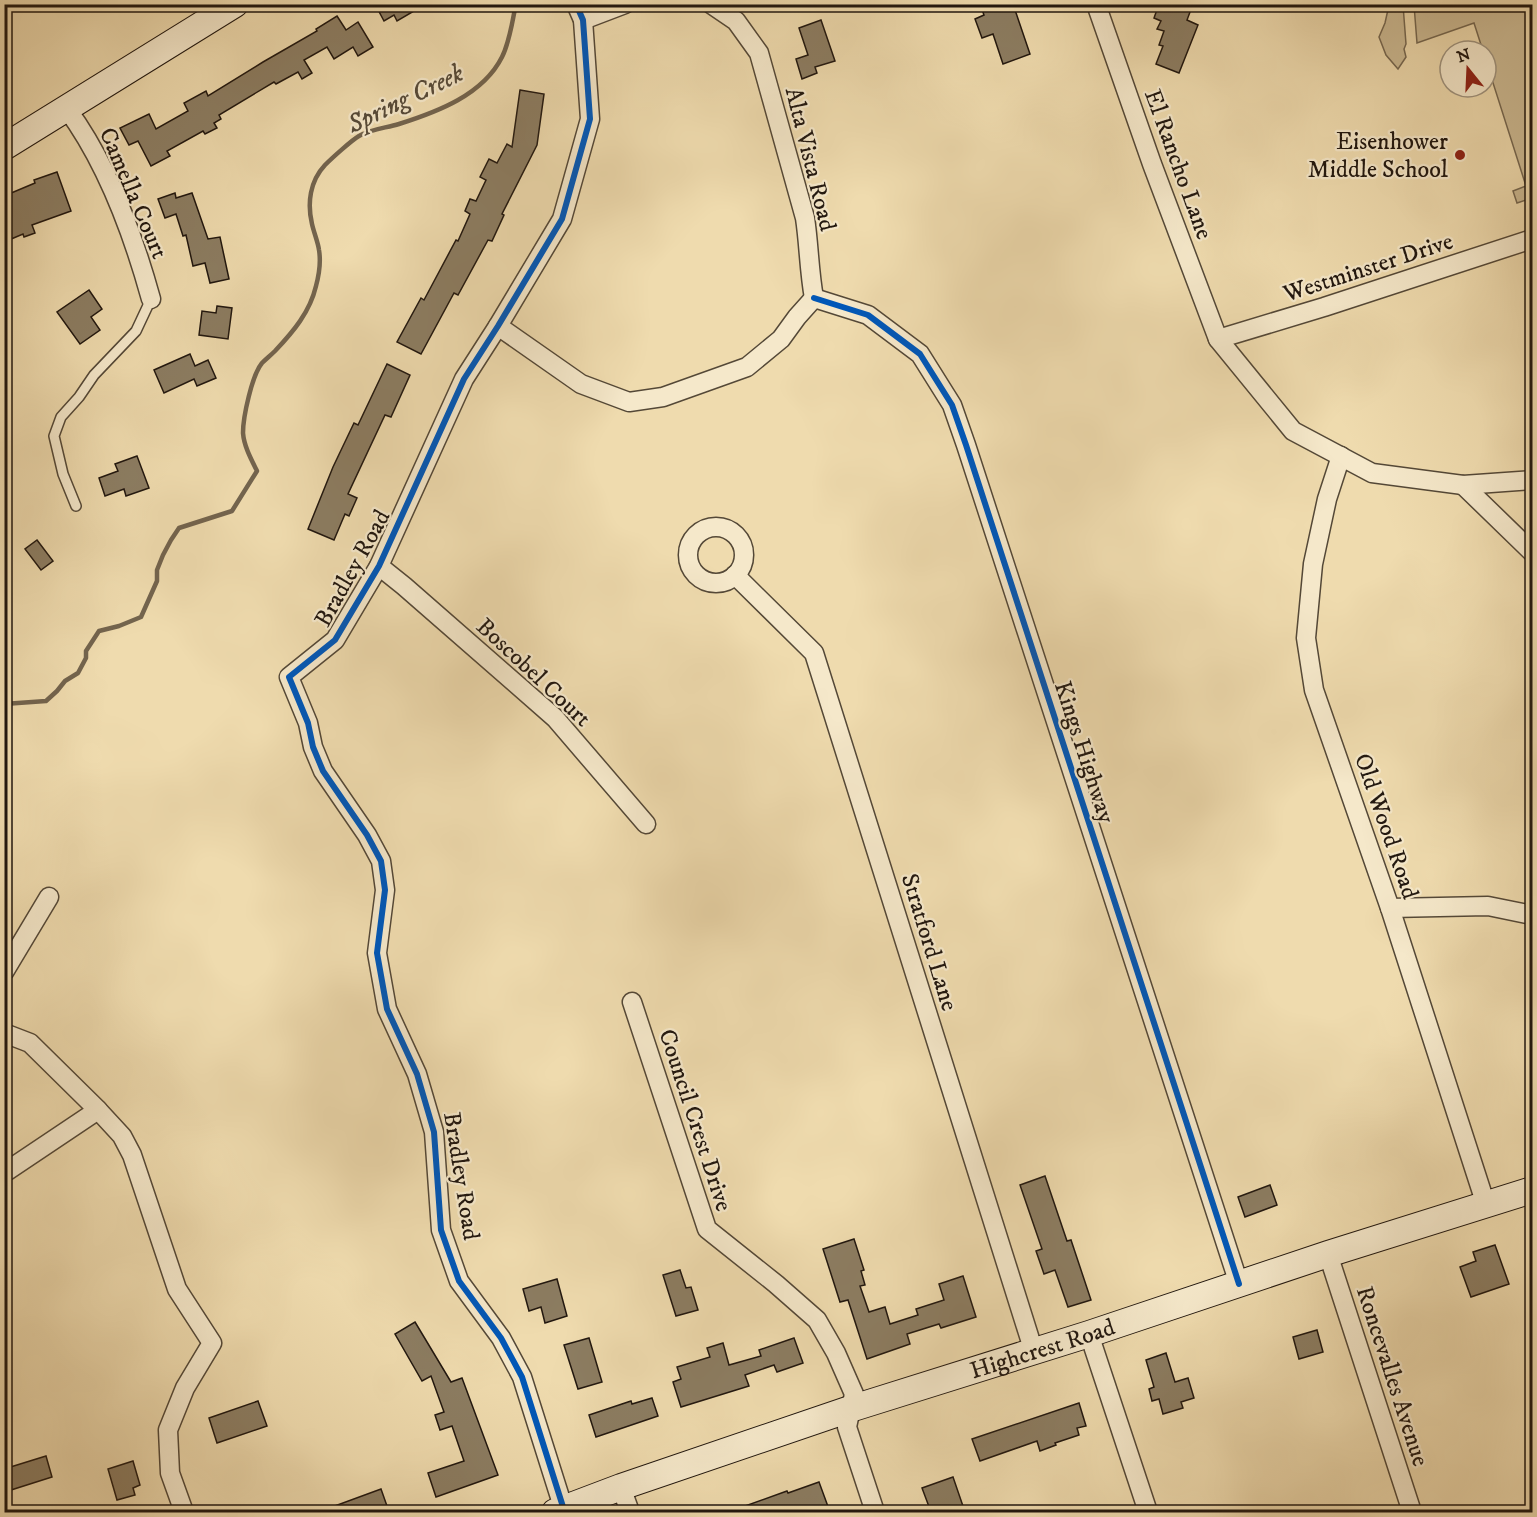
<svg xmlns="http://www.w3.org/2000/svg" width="1537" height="1517" font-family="'IM FELL DW Pica',serif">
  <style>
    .green { fill: #ccba93; stroke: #766851; stroke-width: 1.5 }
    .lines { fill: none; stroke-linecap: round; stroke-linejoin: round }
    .stream { stroke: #73644e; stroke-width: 4.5 }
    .building { fill: #8c7d62; stroke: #21170f; stroke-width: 1.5 }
    .lane-casing { stroke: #544837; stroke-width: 12 }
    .street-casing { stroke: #544837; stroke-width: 21 }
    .secondary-casing { stroke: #21170f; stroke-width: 28 }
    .lane { stroke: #f5e8ca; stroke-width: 9 }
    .street { stroke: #f5e8ca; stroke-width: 18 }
    .secondary { stroke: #f5e8ca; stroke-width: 26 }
    .cycleway-casing { stroke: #f5e8ca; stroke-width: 10 }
    .cycleway { stroke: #0057b8; stroke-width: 6 }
    .poi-dot { fill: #8f2418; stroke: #f5e8ca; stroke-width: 2 }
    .labels { text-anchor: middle; stroke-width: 4.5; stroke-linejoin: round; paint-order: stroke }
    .poi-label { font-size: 24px; fill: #21170f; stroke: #f5e8ca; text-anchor: end }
    .street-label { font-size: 24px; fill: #21170f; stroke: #f5e8ca }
    .water-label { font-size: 26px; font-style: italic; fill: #574b39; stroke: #f5e8ca }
  </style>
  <rect width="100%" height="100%" fill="#efdbae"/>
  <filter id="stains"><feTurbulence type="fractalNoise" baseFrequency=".00333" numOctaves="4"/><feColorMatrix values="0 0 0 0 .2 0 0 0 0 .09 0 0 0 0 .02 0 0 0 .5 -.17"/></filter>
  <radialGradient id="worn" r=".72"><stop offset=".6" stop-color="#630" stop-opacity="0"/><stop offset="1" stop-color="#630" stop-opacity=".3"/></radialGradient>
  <!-- green -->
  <g class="green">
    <path d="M1389,5H1403L1406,44L1404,49L1406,57L1398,69L1386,55L1379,37L1385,23Z"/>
    <path d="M1414,5H1532V198L1517,203L1513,191L1526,186L1486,61V51H1483L1474,23L1417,43Z"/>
  </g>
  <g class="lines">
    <!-- stream -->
    <path class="stream" d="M4,704L46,701L57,691L65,681L78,673L86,658V651L99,631L119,626L141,617L157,581V570L163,555L171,540L179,528L232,511L257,471C251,459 244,446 243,433C243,417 252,375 262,363C266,359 271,355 275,351C293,332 310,312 316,286C319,275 321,262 319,250C318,242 314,233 312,224C307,203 310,181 325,165C332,158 352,140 359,136C371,129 386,128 399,124C437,112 483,95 502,57C510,41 512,22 516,4"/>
  </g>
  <!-- building -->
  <g class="building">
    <path d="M375,4H426L397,21L394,15L384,21Z"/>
    <path d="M980,4H1013L1030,54L1003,64L993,34L982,38L975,19L984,15Z"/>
    <path d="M1159,4H1193L1187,20L1198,25L1179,73L1156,64L1163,46L1159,45L1164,31L1157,29L1161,21L1154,18Z"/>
    <path d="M337,16L346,30L358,22L373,47L358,56L353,47L334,59L327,47L304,60L312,73L302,79L298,72L276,84L274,82L219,115L221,119L214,123L217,128L205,134L203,131L167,151L170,156L151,166L138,141L129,145L120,128L149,114L156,129L188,111L184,103L206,91L208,96L263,62L317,31L316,29Z"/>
    <path d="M821,20L835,61L815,67L817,73L802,79L796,59L808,55L799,28Z"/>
    <path d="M520,90L544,94L537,145L502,214L504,215L492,241L488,240L458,295L454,293L421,354L397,342L421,298L424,300L456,240L458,241L470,214L465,211L470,199L476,201L486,180L480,177L489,159L497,163L507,144L512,147Z"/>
    <path d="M57,172L71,211L32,225L35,233L24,237L23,234L4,242V196L35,183L34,180Z"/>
    <path d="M175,193L176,198L192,193L208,239L220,237L229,279L210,283L205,263L193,266L186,235L183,236L176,214L165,218L158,199Z"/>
    <path d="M89,290L102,309L91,317L100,330L80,344L57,312Z"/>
    <path d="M217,306L232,308L228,339L199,335L202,311L216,313Z"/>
    <path d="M190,354L195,366L208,360L216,378L197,386L194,379L164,393L154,370Z"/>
    <path d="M387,364L410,375L391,417L385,415L348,494L357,498L349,516L345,514L334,540L308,529L333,467L354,423L358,425Z"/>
    <path d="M137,456L149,488L126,496L124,489L105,496L99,478L118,471L115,464Z"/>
    <path d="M37,540L53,561L41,570L25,549Z"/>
    <path d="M1045,1176L1067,1241L1071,1240L1091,1300L1068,1307L1055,1270L1044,1274L1036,1251L1042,1249L1020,1185Z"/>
    <path d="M1270,1185L1277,1205L1245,1217L1238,1197Z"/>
    <path d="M854,1239L864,1270L861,1271L865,1285L860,1286L869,1312L885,1307L890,1324L918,1315L916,1309L944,1300L939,1284L963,1276L976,1317L941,1328L939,1324L907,1334L910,1344L867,1359L848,1300L840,1302L823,1249Z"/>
    <path d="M1495,1245L1509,1284L1471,1297L1460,1267L1476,1261L1473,1252Z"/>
    <path d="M680,1270L686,1288L691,1287L698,1310L676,1316L663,1275Z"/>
    <path d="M557,1279L567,1316L545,1323L541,1307L529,1311L523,1289Z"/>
    <path d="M415,1322L451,1382L462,1378L498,1475L436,1497L428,1473L464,1461L452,1426L440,1430L435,1415L444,1412L431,1376L422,1381L395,1334Z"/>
    <path d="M1317,1330L1323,1352L1299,1359L1293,1337Z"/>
    <path d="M589,1338L602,1382L578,1389L564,1345Z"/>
    <path d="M794,1338L803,1363L777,1372L774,1365L745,1375L749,1386L681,1407L673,1382L681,1379L677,1367L710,1357L707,1348L723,1343L729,1365L761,1356L759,1350Z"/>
    <path d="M1166,1353L1175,1382L1188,1378L1194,1398L1181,1402L1183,1408L1163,1414L1159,1399L1152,1401L1149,1389L1154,1387L1146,1360Z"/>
    <path d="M652,1398L658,1416L596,1437L589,1415L631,1401L632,1404Z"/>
    <path d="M258,1401L267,1426L217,1443L209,1418Z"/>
    <path d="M1079,1403L1086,1426L1077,1428L1079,1435L1055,1443L1056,1445L1040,1451L1037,1441L980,1461L972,1439Z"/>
    <path d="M46,1456L52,1477L11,1490L4,1469Z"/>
    <path d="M133,1461L140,1485L133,1488L135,1495L117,1500L108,1469Z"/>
    <path d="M953,1477L965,1512H931L922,1488Z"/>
    <path d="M819,1482L830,1512H731V1511L787,1491L788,1493Z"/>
    <path d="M381,1489L387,1506L376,1510L377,1512H321V1511Z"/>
  </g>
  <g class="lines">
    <!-- lane casing -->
    <g class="lane-casing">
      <path id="lane" d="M76,506L63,474L54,436L61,417L79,397L94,375L136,331L151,299"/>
    </g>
    <!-- street casing -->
    <g class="street-casing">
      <g id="street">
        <path d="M711,4L736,21L759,53L805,218C809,244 809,271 814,298"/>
        <path d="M1096,4L1152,164L1218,339L1293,431L1372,473L1463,485L1532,480"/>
        <path d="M583,20L625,4"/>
        <path d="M67,109C107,163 133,234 151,299"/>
        <path d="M814,298L868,315L920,354L952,405L966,445L1239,1284"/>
        <path d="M498,326L581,384L629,402L663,397L747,367L781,339L797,317L814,298"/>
        <path d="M1218,339L1324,307L1532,239"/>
        <path d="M1341,456L1327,499L1313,564L1306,638L1314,690L1390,908L1486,1205"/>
        <path d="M1463,485L1532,552"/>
        <circle cx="716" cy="555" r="28"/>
        <path d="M379,566L404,586L555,718L646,824"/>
        <path d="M735,575L814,653L1034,1352"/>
        <path d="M1390,908L1488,906L1532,915"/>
        <path d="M4,972L49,897"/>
        <path d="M632,1002L707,1229L776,1284L817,1320L836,1353L854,1394L847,1427L875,1512"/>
        <path d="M4,1033L30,1043L98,1110L122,1136L132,1155L177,1289L212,1343L185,1388L168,1430L170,1473L184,1512"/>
        <path d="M4,1173L98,1110"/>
        <path d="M1328,1254L1412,1512"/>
        <path d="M1089,1334L1148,1512"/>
        <path d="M621,1487L630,1512"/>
        <path d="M564,1510L522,1377L501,1338L459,1281L441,1230L434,1132L417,1074L387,1009L377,953L385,890L381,861L367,835L323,771L313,747L308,723L289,677L335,640L379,566L464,379L498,326L562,219L590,119L583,20L576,4"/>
      </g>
    </g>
    <!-- secondary casing -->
    <g class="secondary-casing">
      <g id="secondary">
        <path d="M4,147L235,4"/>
        <path id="s1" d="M555,1512L621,1487L850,1409L1089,1334L1328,1254L1532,1190"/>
      </g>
    </g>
    <!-- lane -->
    <use href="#lane" class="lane"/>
    <!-- street -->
    <use href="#street" class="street"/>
    <!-- secondary -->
    <use href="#secondary" class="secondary"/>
    <!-- cycleway casing -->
    <g class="cycleway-casing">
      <g id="cycleway">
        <path d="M814,298L868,315L920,354L952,405L966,445L1239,1284"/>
        <path d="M564,1510L522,1377L501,1338L459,1281L441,1230L434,1132L417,1074L387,1009L377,953L385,890L381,861L367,835L323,771L313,747L308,723L289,677L335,640L379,566L464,379L498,326L562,219L590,119L583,20L576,4"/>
      </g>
    </g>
    <!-- cycleway -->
    <use href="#cycleway" class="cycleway"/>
  </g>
  <!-- markers -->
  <circle class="poi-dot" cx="1460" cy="155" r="6"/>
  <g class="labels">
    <!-- poi labels -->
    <g class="poi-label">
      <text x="1448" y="149">Eisenhower<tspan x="1448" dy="28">Middle School</tspan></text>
    </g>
    <!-- street labels -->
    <g class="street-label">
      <text transform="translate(811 159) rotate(76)" y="8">Alta Vista Road</text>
      <text transform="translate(1179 164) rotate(70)" y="8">El Rancho Lane</text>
      <text transform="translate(134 193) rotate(67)" y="8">Camella Court</text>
      <text transform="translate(1368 267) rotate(-18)" y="8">Westminster Drive</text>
      <text transform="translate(352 568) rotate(-61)" y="8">Bradley Road</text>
      <text transform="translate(534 672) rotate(43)" y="8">Boscobel Court</text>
      <text transform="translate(1085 752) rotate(72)" y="8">Kings Highway</text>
      <text transform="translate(1387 826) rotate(71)" y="8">Old Wood Road</text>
      <text transform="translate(930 942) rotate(73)" y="8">Stratford Lane</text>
      <text transform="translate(696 1120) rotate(72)" y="8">Council Crest Drive</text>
      <text transform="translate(462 1176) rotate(81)" y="8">Bradley Road</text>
      <text dy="8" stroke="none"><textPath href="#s1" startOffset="514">Highcrest Road</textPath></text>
      <text transform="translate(1393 1376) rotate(72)" y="8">Roncevalles Avenue</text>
    </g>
    <!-- water labels -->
    <g class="water-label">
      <text transform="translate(405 98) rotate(-26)" y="9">Spring Creek</text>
    </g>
  </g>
  <!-- margin -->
  <rect width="1537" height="1517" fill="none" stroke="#efdbae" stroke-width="24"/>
  <rect x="6" y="6" width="1525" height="1505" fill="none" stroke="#21170f" stroke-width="3"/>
  <rect x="12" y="12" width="1513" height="1493" fill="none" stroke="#21170f" stroke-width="1.5"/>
  <!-- north arrow -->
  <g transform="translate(1468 69) rotate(342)"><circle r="28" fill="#f5e8ca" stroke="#a0947f" stroke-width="1.5"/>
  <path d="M0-4.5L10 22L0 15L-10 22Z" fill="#8f2418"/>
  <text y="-9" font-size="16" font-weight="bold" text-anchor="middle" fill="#21170f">N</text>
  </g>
  <rect width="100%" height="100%" filter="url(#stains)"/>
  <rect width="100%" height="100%" fill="url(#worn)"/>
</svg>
